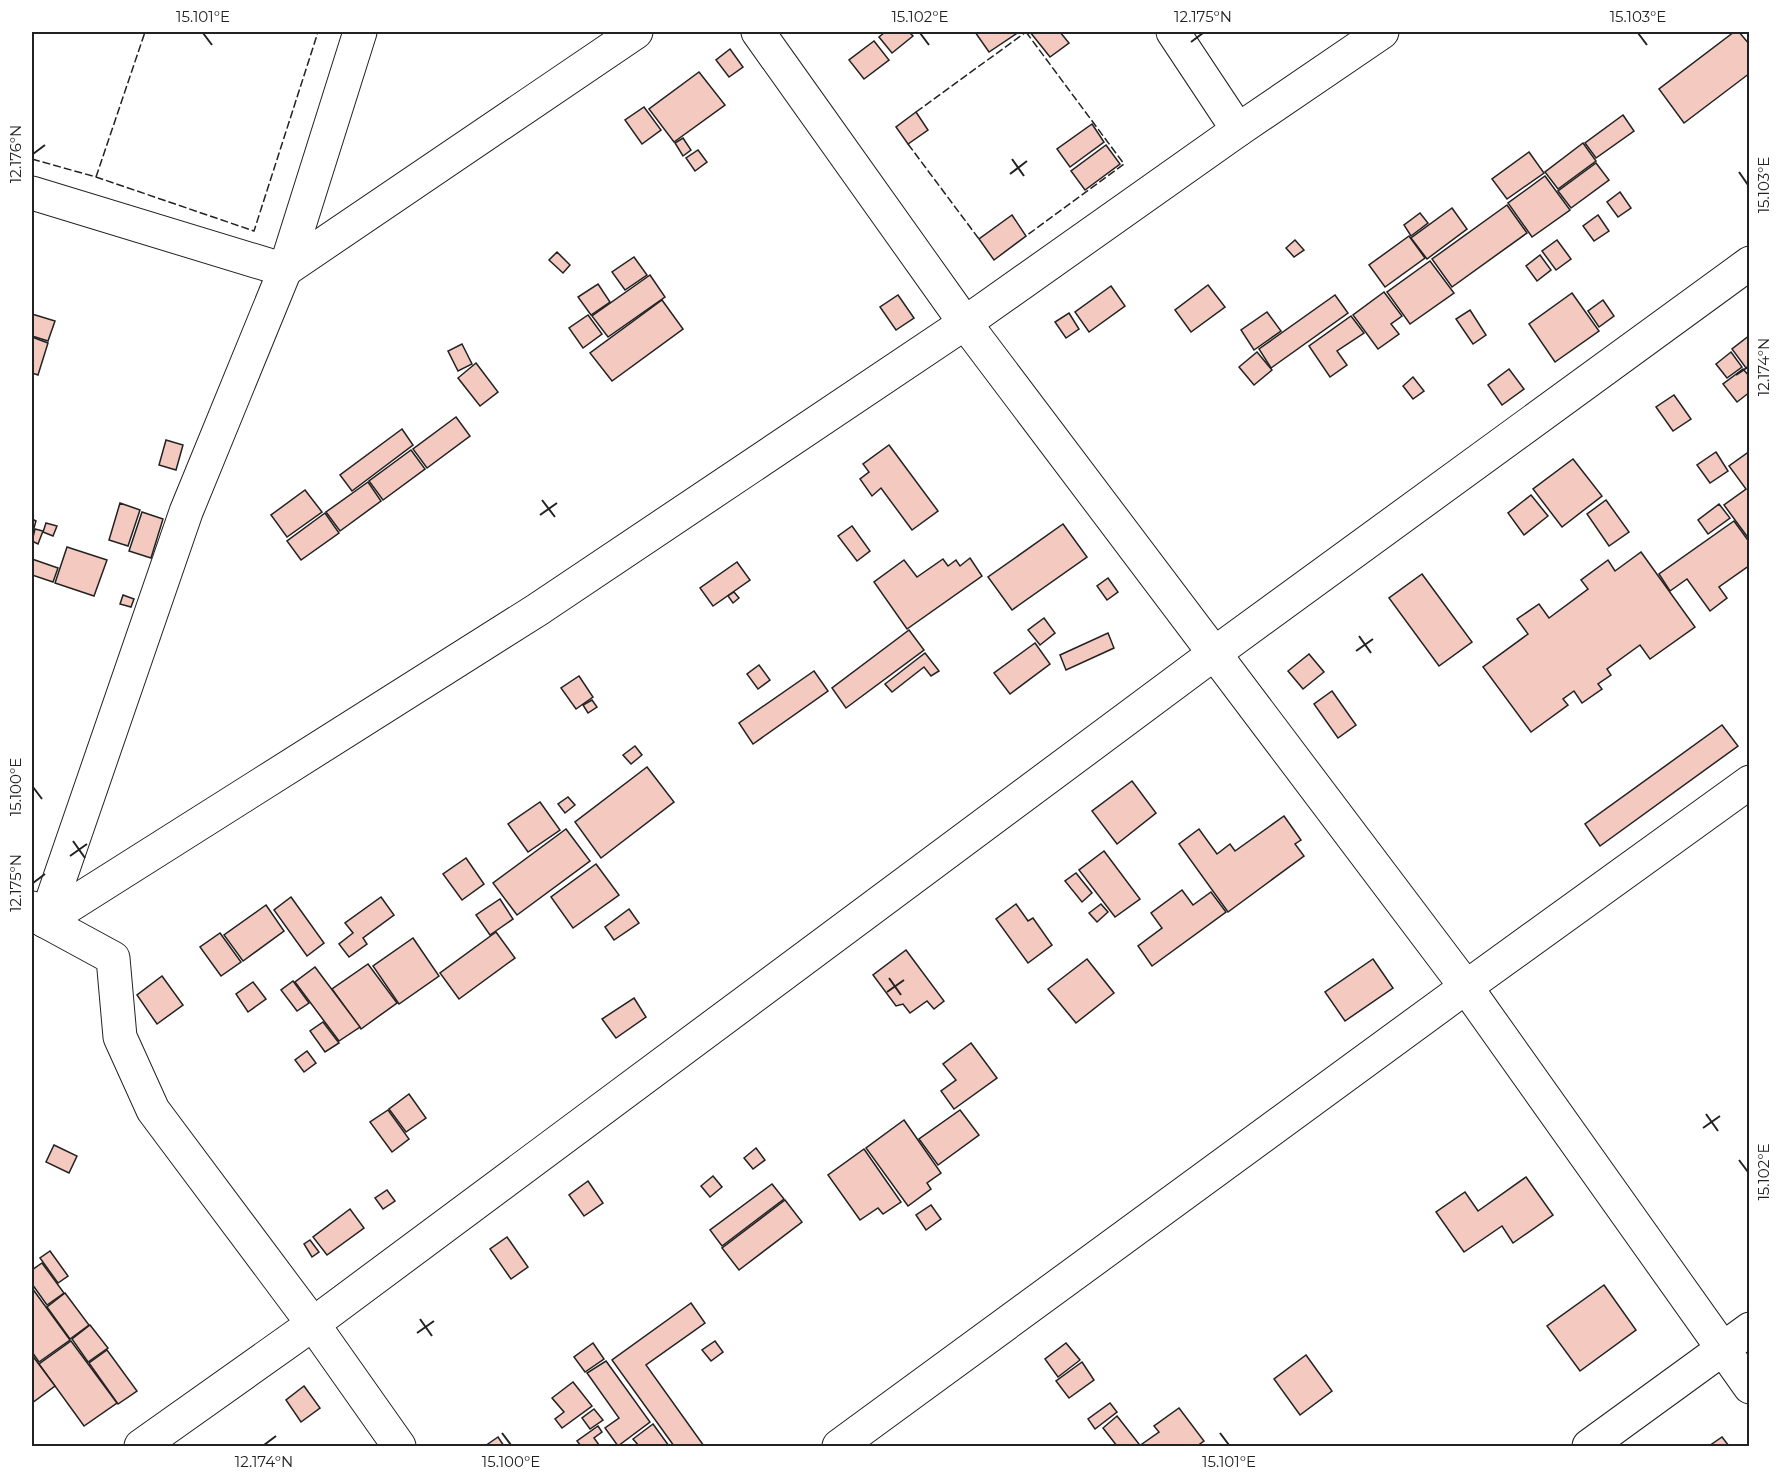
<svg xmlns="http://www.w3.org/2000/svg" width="1781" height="1478" font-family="Montserrat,sans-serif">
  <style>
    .building { fill: #f3c9c0; stroke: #222; stroke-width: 1.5 }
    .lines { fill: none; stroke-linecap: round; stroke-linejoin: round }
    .minor-casing { stroke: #222; stroke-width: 35 }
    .minor { stroke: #fff; stroke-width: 33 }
    .fence { stroke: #222; stroke-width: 1.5; stroke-dasharray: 8 3; stroke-linecap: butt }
    .ticks { fill: none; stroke: #222; stroke-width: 2 }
    .neatline { fill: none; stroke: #222; stroke-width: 2 }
    .ticks-label { font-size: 15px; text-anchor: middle; fill: #222 }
  </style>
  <rect width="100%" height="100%" fill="#fff"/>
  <!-- building -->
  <g class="building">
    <path d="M885,32H909L913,36L892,53L879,37Z"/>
    <path d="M975,32H1019L989,52Z"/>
    <path d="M1030,32H1060L1069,43L1050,57Z"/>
    <path d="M1734,32H1739L1750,45V73L1684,123L1659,89Z"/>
    <path d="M874,41L889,60L864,79L849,60Z"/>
    <path d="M730,49L743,67L729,77L716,60Z"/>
    <path d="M699,72L725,105L674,142L649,109Z"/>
    <path d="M644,107L661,130L642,144L625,120Z"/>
    <path d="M916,112L928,130L908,144L896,127Z"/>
    <path d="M1623,115L1634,131L1596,158L1585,143Z"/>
    <path d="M1092,124L1104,142L1070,167L1057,149Z"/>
    <path d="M683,138L691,150L683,156L675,143Z"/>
    <path d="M1583,143L1596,161L1558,189L1545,172Z"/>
    <path d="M1106,145L1120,164L1085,190L1071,171Z"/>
    <path d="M698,150L707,162L695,171L686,158Z"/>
    <path d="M1529,152L1544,173L1507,199L1492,179Z"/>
    <path d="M1596,163L1609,180L1571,208L1558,191Z"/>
    <path d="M1545,176L1570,210L1532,237L1508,203Z"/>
    <path d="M1620,192L1631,208L1618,217L1607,202Z"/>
    <path d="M1507,205L1527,233L1452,287L1432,259Z"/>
    <path d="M1452,208L1467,229L1427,259L1411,238Z"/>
    <path d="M1420,213L1428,223L1411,236L1404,225Z"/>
    <path d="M1012,215L1026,236L994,260L979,239Z"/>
    <path d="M1598,215L1609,231L1594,241L1583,226Z"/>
    <path d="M1409,236L1425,258L1385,287L1369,265Z"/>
    <path d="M1295,240L1304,250L1294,257L1286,248Z"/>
    <path d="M1557,240L1571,259L1556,270L1542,251Z"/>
    <path d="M557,252L570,265L563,273L549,260Z"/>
    <path d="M1540,255L1551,270L1537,281L1526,266Z"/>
    <path d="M634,257L647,275L625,290L612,272Z"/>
    <path d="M1430,261L1454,293L1410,324L1387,292Z"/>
    <path d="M650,275L665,297L608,337L592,316Z"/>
    <path d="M598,284L610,302L591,315L578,297Z"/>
    <path d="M1208,285L1225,307L1191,332L1175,310Z"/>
    <path d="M1111,286L1125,306L1089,332L1075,312Z"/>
    <path d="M1384,292L1402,316L1391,324L1399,334L1378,349L1353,315Z"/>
    <path d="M1572,293L1599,331L1555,362L1529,324Z"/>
    <path d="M898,295L914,318L896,330L880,307Z"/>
    <path d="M1335,295L1348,313L1271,368L1259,349Z"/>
    <path d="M662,300L683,329L612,381L590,353Z"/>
    <path d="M1603,300L1614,316L1599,327L1588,311Z"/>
    <path d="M1470,310L1486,335L1473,344L1456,319Z"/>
    <path d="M1267,312L1281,331L1254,350L1241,330Z"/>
    <path d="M1069,313L1079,329L1066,338L1055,322Z"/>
    <path d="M32,314L55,321L48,341L32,336Z"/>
    <path d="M588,315L602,334L583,348L569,328Z"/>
    <path d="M1351,316L1364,333L1337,351L1347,365L1330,377L1309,346Z"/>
    <path d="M1750,335V365L1746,368L1732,349Z"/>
    <path d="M32,337L48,343L38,375L32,373Z"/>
    <path d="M462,344L472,364L458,371L448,351Z"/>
    <path d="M1257,352L1272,370L1254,385L1239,367Z"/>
    <path d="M1731,352L1742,367L1727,378L1716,364Z"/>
    <path d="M476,363L498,392L480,406L458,378Z"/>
    <path d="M1509,369L1524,389L1502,405L1488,385Z"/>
    <path d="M1743,369L1750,377V392L1737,402L1723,384Z"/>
    <path d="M1413,377L1424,391L1413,399L1403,386Z"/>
    <path d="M1674,395L1691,419L1673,431L1656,407Z"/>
    <path d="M456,417L470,436L427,468L413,449Z"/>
    <path d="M402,429L413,445L352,491L340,475Z"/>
    <path d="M166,440L183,445L176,470L159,465Z"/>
    <path d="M889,445L938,511L912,530L881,488L872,496L860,479L869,472L863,464Z"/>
    <path d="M411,450L425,469L383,500L369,481Z"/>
    <path d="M1750,451V539H1749L1724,505L1746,489L1729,466Z"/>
    <path d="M1716,452L1728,471L1710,483L1697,465Z"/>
    <path d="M1573,459L1602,496L1562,527L1533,489Z"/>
    <path d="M368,482L381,501L340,531L326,512Z"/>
    <path d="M305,490L322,512L287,537L271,515Z"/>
    <path d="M1531,495L1548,516L1524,535L1508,513Z"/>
    <path d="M1606,500L1629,532L1609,546L1587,514Z"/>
    <path d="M120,503L140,510L128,546L109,540Z"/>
    <path d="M1719,504L1730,518L1708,534L1698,520Z"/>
    <path d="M142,512L163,519L151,558L129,551Z"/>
    <path d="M325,513L339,533L301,560L287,541Z"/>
    <path d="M32,519L36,521L32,535Z"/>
    <path d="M1734,521L1750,543V565L1719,587L1727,598L1710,611L1687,579L1670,591L1659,574Z"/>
    <path d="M46,523L57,526L53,536L43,532Z"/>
    <path d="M1063,524L1087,557L1012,610L988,577Z"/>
    <path d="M852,526L870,551L857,561L838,536Z"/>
    <path d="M35,529L43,531L38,544L32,541Z"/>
    <path d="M67,547L107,560L94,596L55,583Z"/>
    <path d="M1641,552L1695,627L1650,659L1640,645L1607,669L1611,675L1598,684L1602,689L1582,703L1574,691L1563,699L1568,705L1531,732L1483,667L1528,634L1517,619L1539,604L1549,618L1588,589L1581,580L1608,560L1615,571Z"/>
    <path d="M970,558L982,576L907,629L874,582L904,560L917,577L943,559L948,566L956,560L960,566Z"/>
    <path d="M32,559L58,568L53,582L32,575Z"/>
    <path d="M737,562L750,580L713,606L700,588Z"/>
    <path d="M1422,574L1472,642L1439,666L1389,598Z"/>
    <path d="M1108,578L1118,592L1107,600L1097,586Z"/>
    <path d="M734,592L739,598L733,603L728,596Z"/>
    <path d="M123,595L134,599L131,607L120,604Z"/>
    <path d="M1044,618L1055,633L1040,645L1028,630Z"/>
    <path d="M909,630L924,650L846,708L832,688Z"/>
    <path d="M1108,633L1114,648L1066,670L1060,655Z"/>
    <path d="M1035,643L1050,664L1010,694L994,673Z"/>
    <path d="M925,653L939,671L931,676L924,667L892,692L885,684Z"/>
    <path d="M1309,654L1324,672L1303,689L1288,671Z"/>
    <path d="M759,665L770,680L758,689L747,674Z"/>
    <path d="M814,671L828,691L753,744L739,723Z"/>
    <path d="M579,676L593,697L576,709L561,688Z"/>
    <path d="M1332,691L1356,725L1338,738L1314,704Z"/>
    <path d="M592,700L597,707L588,713L583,705Z"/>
    <path d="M1722,725L1738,746L1600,846L1585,824Z"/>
    <path d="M635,746L642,755L631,764L623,755Z"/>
    <path d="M647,767L674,802L601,858L575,822Z"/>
    <path d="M1132,781L1156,813L1117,844L1092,811Z"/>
    <path d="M568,797L575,805L565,813L558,804Z"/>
    <path d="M540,802L560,830L528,852L508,824Z"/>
    <path d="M1284,816L1301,840L1295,844L1304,856L1228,912L1179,844L1199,829L1217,854L1230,844L1235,851Z"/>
    <path d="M566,829L590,861L517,915L493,883Z"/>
    <path d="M1104,851L1140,899L1115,917L1079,870Z"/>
    <path d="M466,858L484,884L462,900L443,874Z"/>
    <path d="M596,864L619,895L573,928L551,897Z"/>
    <path d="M1076,873L1092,893L1082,902L1065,881Z"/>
    <path d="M1182,890L1193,905L1211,892L1226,912L1152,966L1138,946L1162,928L1151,913Z"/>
    <path d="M291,897L324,943L307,956L274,910Z"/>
    <path d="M381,897L394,915L363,938L367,944L349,957L339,944L353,933L345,923Z"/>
    <path d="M500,899L513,919L490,935L476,915Z"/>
    <path d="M1016,904L1028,921L1033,918L1052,945L1028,963L996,919Z"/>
    <path d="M1101,904L1108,912L1097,922L1089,913Z"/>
    <path d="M266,905L284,931L243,961L224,935Z"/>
    <path d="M629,909L639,923L614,940L605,927Z"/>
    <path d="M496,932L515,958L459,999L440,973Z"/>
    <path d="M220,933L241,962L221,976L200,947Z"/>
    <path d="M413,938L439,976L399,1004L373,966Z"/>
    <path d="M906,950L944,1001L934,1009L927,1001L910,1013L903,1004L896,1006L873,975Z"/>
    <path d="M1087,959L1114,993L1076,1023L1048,989Z"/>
    <path d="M1373,959L1393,988L1345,1021L1325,992Z"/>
    <path d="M368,964L397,1003L361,1029L332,989Z"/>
    <path d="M315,967L360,1027L339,1041L295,982Z"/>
    <path d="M162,976L183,1005L157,1024L137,995Z"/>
    <path d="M293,981L309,1003L297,1011L281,990Z"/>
    <path d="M253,982L266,999L248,1012L236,994Z"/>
    <path d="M634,998L646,1017L616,1038L602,1019Z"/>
    <path d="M323,1022L339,1043L325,1052L310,1031Z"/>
    <path d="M971,1043L997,1078L954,1109L941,1091L956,1080L943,1064Z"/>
    <path d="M307,1051L316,1063L304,1072L295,1060Z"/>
    <path d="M409,1094L426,1118L406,1132L389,1109Z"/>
    <path d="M388,1110L409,1139L392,1152L370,1122Z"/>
    <path d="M960,1110L979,1135L938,1165L919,1139Z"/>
    <path d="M904,1120L941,1173L927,1183L931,1189L908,1206L866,1148Z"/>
    <path d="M54,1145L77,1156L69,1173L46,1162Z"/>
    <path d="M756,1148L765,1160L753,1169L744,1158Z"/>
    <path d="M864,1149L901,1202L883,1214L878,1208L860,1220L828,1175Z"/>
    <path d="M713,1176L722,1187L710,1197L701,1186Z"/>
    <path d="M1526,1177L1553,1215L1513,1243L1502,1226L1464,1252L1436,1212L1465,1192L1478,1211Z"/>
    <path d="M588,1181L603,1203L584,1216L569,1195Z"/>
    <path d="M772,1184L784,1199L722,1246L710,1230Z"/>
    <path d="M387,1190L395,1201L383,1209L375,1198Z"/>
    <path d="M785,1200L802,1222L739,1270L722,1248Z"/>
    <path d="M931,1205L941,1219L926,1230L916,1215Z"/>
    <path d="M350,1209L364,1228L327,1255L313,1237Z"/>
    <path d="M507,1237L528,1267L511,1279L490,1249Z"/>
    <path d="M310,1240L319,1252L312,1257L304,1244Z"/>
    <path d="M50,1251L68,1276L58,1283L40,1258Z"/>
    <path d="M42,1263L64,1293L47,1305L32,1284V1270Z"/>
    <path d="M1604,1285L1636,1330L1580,1371L1547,1326Z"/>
    <path d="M32,1288L70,1340L39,1362L32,1352Z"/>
    <path d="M65,1293L89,1325L70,1339L47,1307Z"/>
    <path d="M691,1303L705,1323L646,1365L704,1446H674L612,1360Z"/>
    <path d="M90,1325L108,1348L88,1362L72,1339Z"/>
    <path d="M71,1341L117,1403L84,1426L39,1364Z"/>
    <path d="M715,1341L723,1352L711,1361L702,1350Z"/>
    <path d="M593,1343L604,1359L585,1372L574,1357Z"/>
    <path d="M1066,1343L1080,1360L1058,1377L1045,1359Z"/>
    <path d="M107,1350L137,1391L118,1404L89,1363Z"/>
    <path d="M32,1355L55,1386L32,1403Z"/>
    <path d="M1306,1355L1332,1391L1300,1415L1274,1379Z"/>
    <path d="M606,1361L650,1422L618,1446L605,1428L619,1418L587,1373Z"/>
    <path d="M1082,1362L1094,1380L1069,1398L1056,1381Z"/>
    <path d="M573,1382L592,1406L562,1428L555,1419L564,1412L552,1398Z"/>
    <path d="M304,1386L320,1408L301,1422L286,1400Z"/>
    <path d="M1110,1403L1117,1412L1095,1429L1088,1419Z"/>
    <path d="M1179,1408L1204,1441L1197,1446H1144L1142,1444L1159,1432L1154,1426Z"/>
    <path d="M594,1409L603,1420L590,1429L582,1418Z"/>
    <path d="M1117,1416L1139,1444L1136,1446H1117L1103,1428Z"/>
    <path d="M653,1424L669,1446H639L633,1439Z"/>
    <path d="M598,1426L602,1432L594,1438L599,1445L597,1446H581L577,1441Z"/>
    <path d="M498,1437L504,1446H485Z"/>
    <path d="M1722,1437L1729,1446H1709Z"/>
  </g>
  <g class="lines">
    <!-- minor casing -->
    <g class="minor-casing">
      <g id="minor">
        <path d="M758,32L965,323L1466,987L1750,1387"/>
        <path d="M1173,32L1238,130"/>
        <path d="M32,193L285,270L636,32"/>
        <path d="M32,908L45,921L113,958L120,1037L153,1110L313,1324L399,1446"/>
        <path d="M45,921L537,610L965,323L1238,130L1382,32"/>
        <path d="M45,921L186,512L285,270L360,32"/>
        <path d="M141,1446L313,1324L1215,653L1750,263"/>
        <path d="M839,1446L1466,987L1750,782"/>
        <path d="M1589,1446L1750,1329"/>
      </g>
    </g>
    <!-- minor -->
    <use href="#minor" class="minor"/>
    <!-- fence -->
    <g class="fence">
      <path d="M1026,32L1124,164L1026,236"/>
      <path d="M916,112L1026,32"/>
      <path d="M908,144L979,239"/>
      <path d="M32,159L96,177L254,231L318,32"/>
      <path d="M96,177L145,32"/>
    </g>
  </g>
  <!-- ticks -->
  <path class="ticks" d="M203,33L212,45M920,33L929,45M1638,33L1647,45M1191,42L1203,33M33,154L45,145M1012,159L1024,176M1739,172L1748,185M1010,174L1027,161M1736,375L1748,367M542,500L555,517M540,515L557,503M1359,636L1371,653M1356,651L1373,639M33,787L42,799M73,841L85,858M70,856L87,844M33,883L45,874M889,978L901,995M887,992L904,980M1706,1114L1718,1131M1703,1128L1720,1116M1739,1160L1748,1172M420,1319L432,1336M417,1333L434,1321M502,1433L511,1445M1220,1433L1229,1445M264,1445L276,1436"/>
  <!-- border -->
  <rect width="1781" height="1478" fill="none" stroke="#ffffff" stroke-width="66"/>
  <rect x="33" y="33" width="1715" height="1412" class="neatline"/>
  <g class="ticks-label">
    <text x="203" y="22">15.101°E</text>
    <text x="920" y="22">15.102°E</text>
    <text x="1203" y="22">12.175°N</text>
    <text x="1638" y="22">15.103°E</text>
    <text transform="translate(16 154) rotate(-90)" y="5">12.176°N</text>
    <text transform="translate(1764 185) rotate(-90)" y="5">15.103°E</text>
    <text transform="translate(1764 367) rotate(-90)" y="5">12.174°N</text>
    <text transform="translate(16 787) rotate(-90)" y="5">15.100°E</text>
    <text transform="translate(16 883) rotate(-90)" y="5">12.175°N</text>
    <text transform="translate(1764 1172) rotate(-90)" y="5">15.102°E</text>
    <text x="264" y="1467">12.174°N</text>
    <text x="511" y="1467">15.100°E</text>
    <text x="1229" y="1467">15.101°E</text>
  </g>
</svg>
